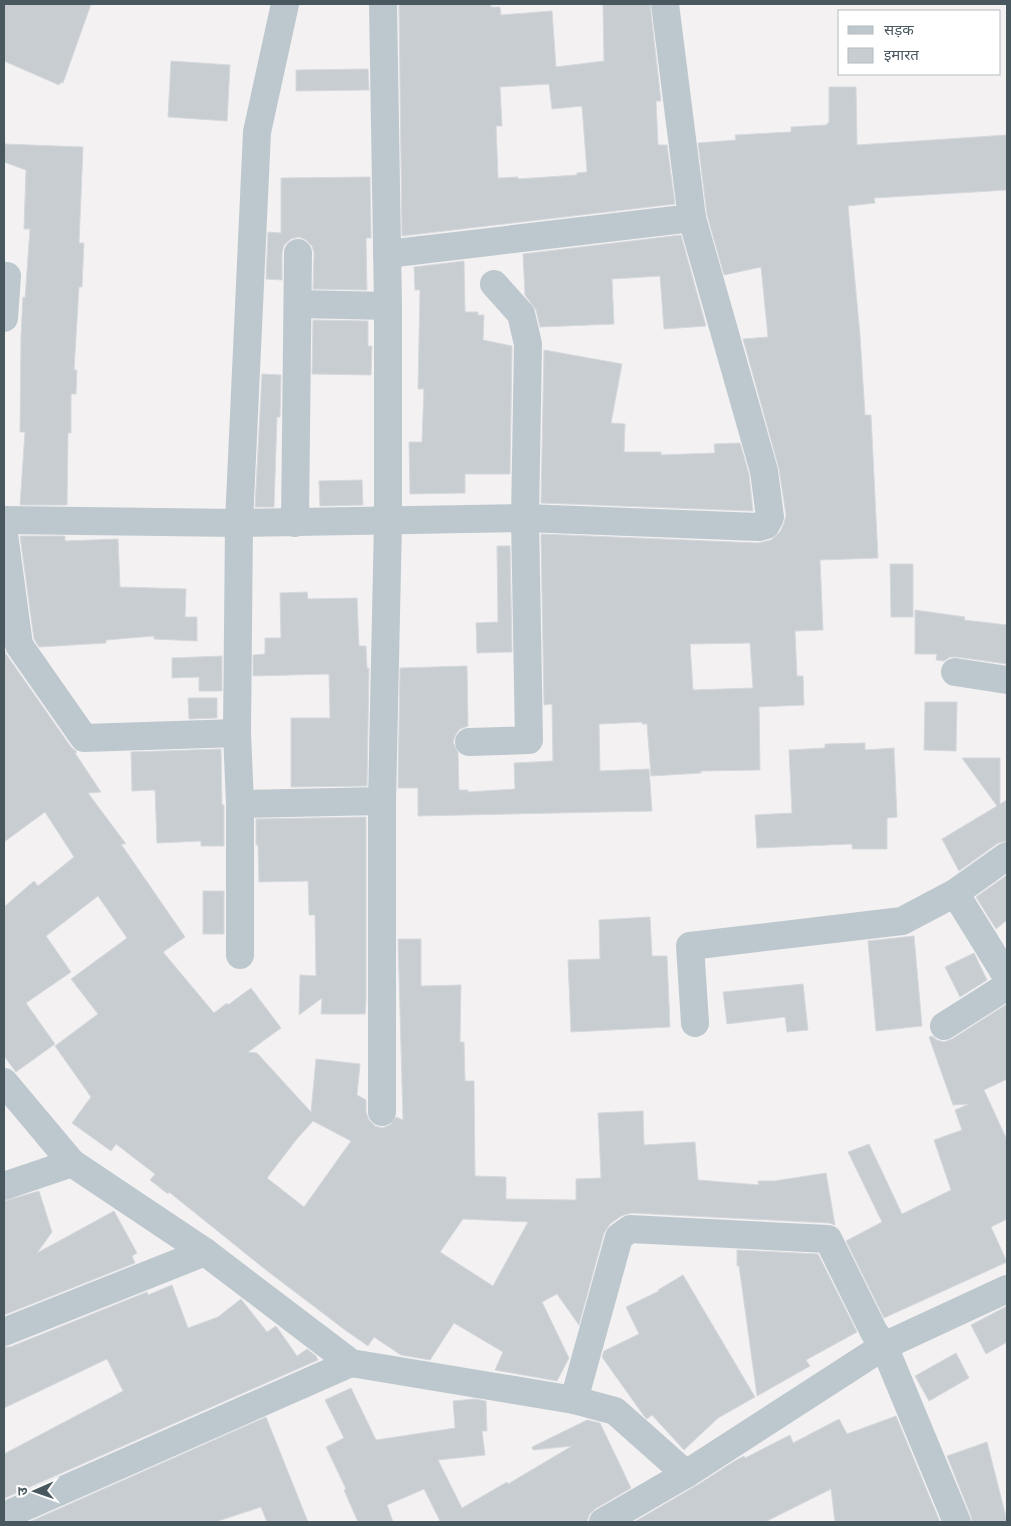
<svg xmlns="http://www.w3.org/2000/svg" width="1011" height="1526" font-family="'Asap Condensed','Noto Sans Devanagari',sans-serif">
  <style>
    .building { fill: #c8cdd1; stroke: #d5d9dd; fill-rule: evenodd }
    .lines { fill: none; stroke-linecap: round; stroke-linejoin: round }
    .street { stroke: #bdc8ce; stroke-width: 28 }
  </style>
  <rect width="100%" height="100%" fill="#f4f1f2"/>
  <!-- building -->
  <g class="building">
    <path d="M4,4H91L63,83L61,82L59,85L4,61Z"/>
    <path d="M399,4H491V7H500L501,15L552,11L556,67L604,61L603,4H650L661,101H656L658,145H667L675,204L402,236ZM549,84L552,109L582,106L587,172L577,173V175L518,179V177L498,178L496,126H502L500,87Z"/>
    <path d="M171,61L230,65L227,121L168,117Z"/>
    <path d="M368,69L369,90L296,91V70Z"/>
    <path d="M829,87H856L857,145L1007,135V190L874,198L875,203L848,206L860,335L865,415H871L878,558L820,560L823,630L795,631L797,676H803L804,705L759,707L760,770L701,771V773L651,776L647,724H642V722L599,724L600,771L649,769L652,811L418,816V788H398L400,668L467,666L468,726L460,729L456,734L453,742L458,752L459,790H468V792L515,789L514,763L553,761L552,704L544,705L541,534L758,543L771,540L780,532L784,523L786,515L779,469L743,339L768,337L761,267L724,275L707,215L698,143L736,140L735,135L791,132V127L827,125V123H829ZM750,643L753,688L693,690L690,644Z"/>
    <path d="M4,144L83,147L79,243H84L82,287H79L74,370H77L76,394H71V433H68L67,505H20L25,432H20L21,336L23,297L25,298L30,229H24L26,170L4,162Z"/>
    <path d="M370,177L371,238H366L367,290L313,289L314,253L312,246L306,240L299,237L291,239L284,245L282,253V280L266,279L268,232L281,233V178Z"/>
    <path d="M681,235L706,326L664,329L660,276L612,279L614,324L540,327L536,310L525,295L523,254Z"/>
    <path d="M464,261L465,312H478V315H484L483,340L512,346L510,474H465V493L410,494L409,442H422L424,389H418L420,290H415L414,267Z"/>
    <path d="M313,320L368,321V346H372L371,375L312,374Z"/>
    <path d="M544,350L622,364L611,423L625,424L624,452H661V455L715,453L714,444L740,443L749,474L753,511L541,503Z"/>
    <path d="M262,374L281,375L280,417H277L274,507H255Z"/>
    <path d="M362,480L363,505L320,506L319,481Z"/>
    <path d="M20,536H65V541L118,539L120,587L186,589L185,617H197V641L154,639V636L106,640V643L39,647L34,639Z"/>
    <path d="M497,546H510L512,652L477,653L476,623L498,622Z"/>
    <path d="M890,564H913V617H891Z"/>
    <path d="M307,592L308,599L357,598L359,646H366L367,668H369L367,786L291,787V718H330L329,674L253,676V655L265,654V638H281L280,593Z"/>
    <path d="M915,610L965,617L964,620L1007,625V664L957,657H950L944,661L936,660L937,654H915Z"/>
    <path d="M4,648L6,654L71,747L77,752L75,753L101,792L88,793L126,844H121L185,937L163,952L214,1013L227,1003L228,1005L251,988L281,1028L248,1052L257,1053L311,1112L316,1059L360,1064L357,1095L366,1100V1112L369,1120L375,1126L382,1128L390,1125L396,1117L403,1120L398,939H421V986L461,985L460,1042H464L465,1081H474L475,1176L506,1177V1199L576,1200V1179L601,1178L598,1113L643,1111L644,1145L695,1142L698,1180L759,1185L758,1181H774L826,1173L835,1225L829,1223L631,1213L621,1216L610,1224L604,1233L579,1325L557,1294L542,1302L569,1358L557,1381L495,1370L503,1352L454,1323L430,1360L401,1355L374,1337L368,1346L345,1330L266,1270L169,1192L168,1194L150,1180L155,1174L116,1144L111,1151L72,1123L91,1097L55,1046L98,1014L71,979L127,938L98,896L46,936L71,972L26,1003L55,1044L16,1072L4,1056V907L34,881L38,886L74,857L45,812L4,842ZM313,1121L351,1141L304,1207L267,1178L296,1140ZM463,1219L528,1222L493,1286L440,1252Z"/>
    <path d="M222,656V691H199V677L172,678V658Z"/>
    <path d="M188,698H217V718L189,719Z"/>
    <path d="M925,702H957L956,751L924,750Z"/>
    <path d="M865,743V750L894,748L897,817L887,818V849H852V844L757,848L755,815L792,813L789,750L825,748V744Z"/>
    <path d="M221,749L222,805H224V846H201V841L157,843L155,790L132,791L131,752Z"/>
    <path d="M962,758H1000V804L1007,800V841L998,843L959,871L942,839L997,806Z"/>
    <path d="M366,817V1000L365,1014H321L322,998L299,1015L300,975L316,976L315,915H309L308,881L259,882L258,845H256V819Z"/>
    <path d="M1007,875V920L996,929L976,897Z"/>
    <rect x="203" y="891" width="21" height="43"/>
    <path d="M650,917L652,956H667L670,1027L571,1032L568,960L600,959L599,920Z"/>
    <path d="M914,936L922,1026L876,1031L868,941Z"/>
    <path d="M974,953L987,980L960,997L945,967Z"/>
    <path d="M803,984L808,1030L787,1032L785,1017L727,1024L723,992Z"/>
    <path d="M1007,1004V1079L984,1090L1007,1140V1219L991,1227L1007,1262L884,1318L846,1241L882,1222L848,1152L869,1144L902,1214L951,1190L934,1140L962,1130L955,1110L969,1104L953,1105L929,1037L932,1036L937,1040L944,1042L952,1039Z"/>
    <path d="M39,1191L52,1232L37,1253L114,1211L137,1253L132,1256L135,1263L4,1315V1201Z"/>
    <path d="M737,1250L818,1254L857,1332L806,1360L810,1366L757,1396L739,1266H737Z"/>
    <path d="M683,1275L755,1397L718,1418L684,1450L652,1415L647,1419L644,1416L602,1357L604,1351L639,1334L626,1307L659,1291L658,1290Z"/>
    <path d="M172,1285L188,1328L218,1317L241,1299L267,1332L276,1326L297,1356L307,1349L316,1356L318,1360L5,1498L4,1496V1454L123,1391L107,1359L4,1408V1347H10L147,1292L148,1295Z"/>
    <path d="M1007,1306V1342L986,1354L971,1325Z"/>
    <path d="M956,1353L969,1378L929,1401L915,1376Z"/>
    <path d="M351,1388L376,1440L455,1428L453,1401L475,1399L486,1401L487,1431H482L485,1455L438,1460L462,1508L507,1482L508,1484L572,1446L533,1450L532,1447L587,1420L600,1423L631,1488L595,1509L589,1515L587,1522H437L440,1521L424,1489L387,1505L393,1522H358L344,1490L346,1489L326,1447L344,1438L325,1400Z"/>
    <path d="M896,1416L940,1522H835L831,1489L765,1522H634L699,1484L733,1462L744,1456L745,1458L790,1435L793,1443L839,1419L847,1434Z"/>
    <path d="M266,1417L308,1522H267L261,1507L215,1522H29Z"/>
    <path d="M987,1442L1007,1521V1522H972L971,1516L947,1456Z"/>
  </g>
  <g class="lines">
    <!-- street -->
    <g class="street">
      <path d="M387,254L692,218"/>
      <path d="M298,304L388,306"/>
      <path d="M4,318L7,276"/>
      <path d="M4,520L239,523L525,518L759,527L766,525L770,517L764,471L692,218L665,4"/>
      <path d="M295,523L298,253"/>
      <path d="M4,534L19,645L84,738L237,733"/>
      <path d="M955,672L1007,680"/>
      <path d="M469,742L529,740L525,518L528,344L521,314L494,284"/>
      <path d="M240,804L382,801"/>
      <path d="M955,893L1007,977"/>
      <path d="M240,955V804L237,733L239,523L257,132L285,4"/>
      <path d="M695,1023L690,946L902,921L955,893L1007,856"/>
      <path d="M944,1026L1007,986"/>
      <path d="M4,1082L72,1163L205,1252L351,1363L574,1400L615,1411L686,1474"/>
      <path d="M382,1112V801L388,522V306L383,4"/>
      <path d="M4,1186L72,1163"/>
      <path d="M4,1332L205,1252"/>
      <path d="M574,1400L619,1237L630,1229L828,1239L874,1332L884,1346L957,1522"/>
      <path d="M4,1516L351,1363"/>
      <path d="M603,1522L686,1474L884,1346L1007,1289"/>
    </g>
  </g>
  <!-- border -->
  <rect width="1011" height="1526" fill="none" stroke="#49585f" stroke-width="10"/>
  <!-- legend -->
  <rect x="838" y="10" width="162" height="65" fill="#ffffff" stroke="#b6bcbf"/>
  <rect x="848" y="26" width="25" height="8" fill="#bdc8ce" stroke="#b6bcbf"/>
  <text x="884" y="35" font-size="15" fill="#49585f">सड़क</text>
  <rect x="848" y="48" width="25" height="15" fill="#c8cdd1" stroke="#b6bcbf"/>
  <text x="884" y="60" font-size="15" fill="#49585f">इमारत</text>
  <!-- north arrow -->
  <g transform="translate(35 1491) rotate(268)" stroke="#ffffff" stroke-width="4" paint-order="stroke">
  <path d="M0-4L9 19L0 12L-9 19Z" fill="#49585f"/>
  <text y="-8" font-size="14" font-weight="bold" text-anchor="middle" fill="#49585f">उ</text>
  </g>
</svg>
